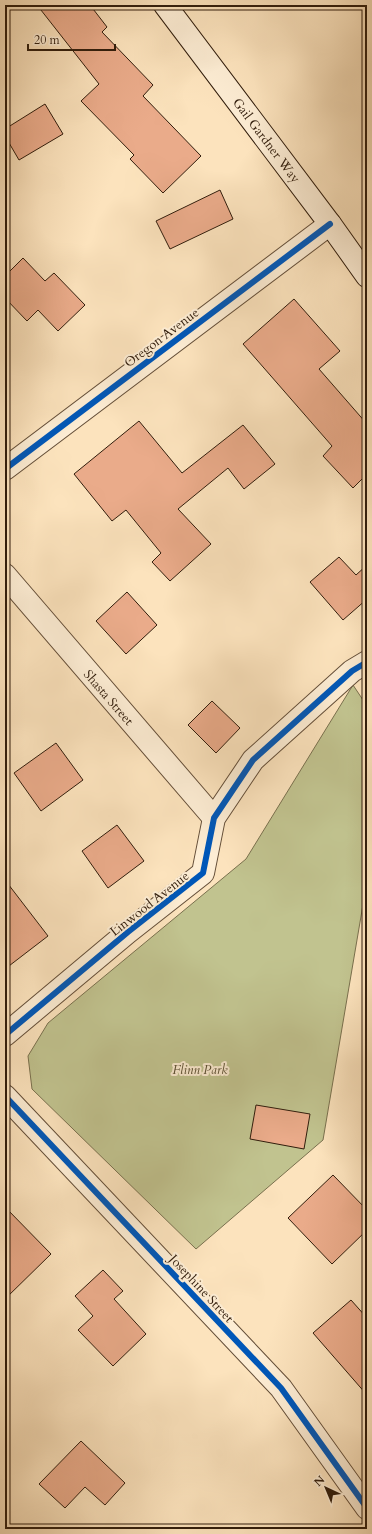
<svg xmlns="http://www.w3.org/2000/svg" width="372" height="1534" font-family="Cardo,serif">
  <style>
    .green { fill: #c1c38f; stroke: #79704e }
    .building { fill: #eaab8a; stroke: #311d0c }
    .lines { fill: none; stroke-linecap: round; stroke-linejoin: round }
    .street-casing { stroke: #644e38; stroke-width: 24 }
    .secondary-casing { stroke: #311d0c; stroke-width: 24 }
    .street { stroke: #fdedd4; stroke-width: 22 }
    .secondary { stroke: #fdedd4; stroke-width: 22 }
    .cycleway-casing { stroke: #fdedd4; stroke-width: 8 }
    .cycleway { stroke: #0057b8; stroke-width: 6 }
    .labels { text-anchor: middle; stroke-width: 4; stroke-linejoin: round; paint-order: stroke }
    .street-label { font-size: 13px; fill: #311d0c; stroke: #fdedd4 }
    .park-label { font-size: 13px; font-style: italic; fill: #5c4f33; stroke: #fdedd4 }
  </style>
  <rect width="100%" height="100%" fill="#fce3bd"/>
  <filter id="stains"><feTurbulence type="fractalNoise" baseFrequency=".005" numOctaves="4"/><feColorMatrix values="0 0 0 0 .2 0 0 0 0 .09 0 0 0 0 .02 0 0 0 .5 -.17"/></filter>
  <radialGradient id="worn" r=".72"><stop offset=".6" stop-color="#630" stop-opacity="0"/><stop offset="1" stop-color="#630" stop-opacity=".3"/></radialGradient>
  <!-- green -->
  <path class="green" d="M353,685L367,706V881L323,1140L196,1249L32,1089L28,1056L48,1023L246,859Z"/>
  <!-- building -->
  <g class="building">
    <path d="M37,5H90L107,27L102,32L153,85L143,96L201,156L163,193L130,159L134,155L81,101L99,84Z"/>
    <path d="M45,104L63,134L19,160L5,136V129Z"/>
    <path d="M220,190L233,219L170,249L156,221Z"/>
    <path d="M23,258L45,281L54,273L85,305L58,331L38,310L27,321L5,298V276Z"/>
    <path d="M294,299L340,351L319,369L367,424V474L353,488L323,456L332,446L243,344Z"/>
    <path d="M139,421L182,473L243,425L275,464L244,489L228,468L178,509L211,544L170,581L152,562L161,553L126,510L112,521L74,474Z"/>
    <path d="M339,557L356,575L367,565V599L343,620L310,582Z"/>
    <path d="M127,592L157,625L126,654L96,621Z"/>
    <path d="M212,701L240,728L216,753L188,725Z"/>
    <path d="M56,743L83,780L41,811L14,773Z"/>
    <path d="M117,825L144,861L108,888L82,851Z"/>
    <path d="M5,880L48,936L5,969Z"/>
    <path d="M256,1105L310,1114L304,1149L250,1139Z"/>
    <path d="M333,1175L367,1210V1230L332,1264L288,1218Z"/>
    <path d="M5,1207L51,1254L5,1299Z"/>
    <path d="M103,1270L123,1291L114,1299L146,1334L113,1366L78,1330L93,1316L75,1296Z"/>
    <path d="M351,1300L367,1318V1395L313,1333Z"/>
    <path d="M81,1441L125,1483L105,1505L85,1487L65,1508L39,1484Z"/>
  </g>
  <g class="lines">
    <!-- street casing -->
    <g class="street-casing">
      <g id="street">
        <path d="M5,469L330,224"/>
        <path d="M5,575L214,818"/>
        <path d="M5,1035L128,932L203,873L214,818L253,760L352,671L367,662"/>
        <path d="M5,1096L281,1388L367,1508"/>
      </g>
    </g>
    <!-- secondary casing -->
    <g class="secondary-casing">
      <path id="secondary" d="M165,5L330,224L367,276"/>
    </g>
    <!-- street -->
    <use href="#street" class="street"/>
    <!-- secondary -->
    <use href="#secondary" class="secondary"/>
    <!-- cycleway casing -->
    <g class="cycleway-casing">
      <g id="cycleway">
        <path d="M5,469L330,224"/>
        <path d="M5,1035L128,932L203,873L214,818L253,760L352,671L367,662"/>
        <path d="M5,1096L281,1388L367,1508"/>
      </g>
    </g>
    <!-- cycleway -->
    <use href="#cycleway" class="cycleway"/>
  </g>
  <g class="labels">
    <!-- street labels -->
    <g class="street-label">
      <text transform="translate(267 140) rotate(53)" y="5">Gail Gardner Way</text>
      <text transform="translate(161 337) rotate(-37)" y="5">Oregon Avenue</text>
      <text transform="translate(109 697) rotate(49)" y="5">Shasta Street</text>
      <text transform="translate(149 903) rotate(-38)" y="5">Linwood Avenue</text>
      <text transform="translate(202 1288) rotate(47)" y="5">Josephine Street</text>
    </g>
    <!-- park labels -->
    <g class="park-label">
      <text x="200" y="1074">Flinn Park</text>
    </g>
  </g>
  <!-- margin -->
  <rect width="372" height="1534" fill="none" stroke="#fce3bd" stroke-width="20"/>
  <rect x="6" y="6" width="360" height="1522" fill="none" stroke="#311d0c" stroke-width="2"/>
  <rect x="10" y="10" width="352" height="1514" fill="none" stroke="#311d0c"/>
  <!-- north arrow -->
  <g transform="translate(326 1488) rotate(316)" stroke="#fdedd4" stroke-width="3" paint-order="stroke">
  <path d="M0-3L7 15L0 10L-7 15Z" fill="#311d0c"/>
  <text y="-6" font-size="11" font-weight="bold" text-anchor="middle" fill="#311d0c">N</text>
  </g>
  <!-- scale -->
  <path d="M28 44v6h87v-6" fill="none" stroke="#311d0c" stroke-width="2"/>
  <text x="34" y="44" font-size="12" fill="#311d0c" stroke="#fdedd4" stroke-width="3" paint-order="stroke">20 m</text>
  <rect width="100%" height="100%" filter="url(#stains)"/>
  <rect width="100%" height="100%" fill="url(#worn)"/>
</svg>
